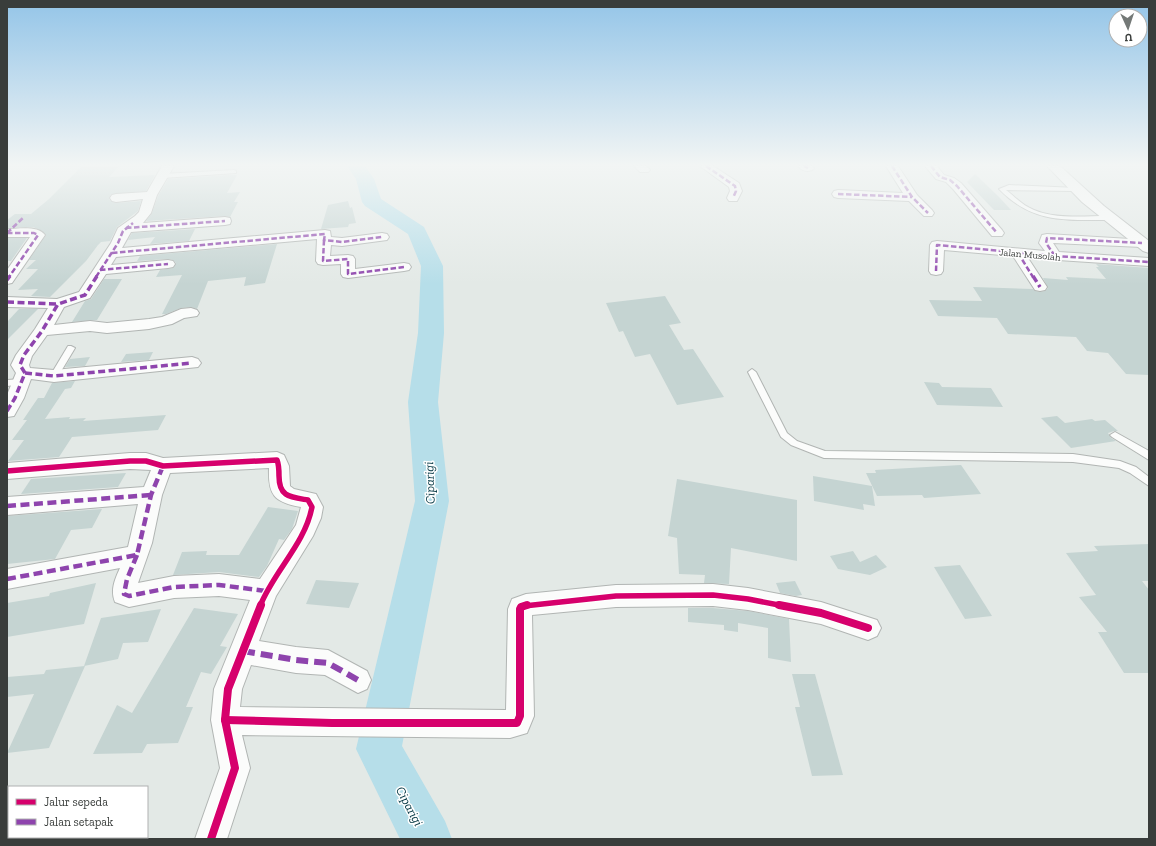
<svg xmlns="http://www.w3.org/2000/svg" width="1156" height="846" font-family="'Zilla Slab',serif">
  <style>
    .lines { fill: none; stroke-linecap: round; stroke-linejoin: round }
    .river { fill: #b6dee9; fill-rule: evenodd }
    .building { fill: #c5d4d2 }
    .service-casing { stroke: #b1b5b3; stroke-width: 2 }
    .minor-casing { stroke: #b1b5b3; stroke-width: 2 }
    .secondary-casing { stroke: #b1b5b3; stroke-width: 2 }
    .service { fill: #fbfcfb; fill-rule: evenodd }
    .minor { fill: #fbfcfb; fill-rule: evenodd }
    .secondary { fill: #fbfcfb; fill-rule: evenodd }
    .quiet-far3 { stroke: #8e44ad; stroke-width: 2.5; stroke-dasharray: 5.5 2.5; stroke-linecap: butt }
    .quiet-far2 { stroke: #8e44ad; stroke-width: 3.5; stroke-dasharray: 7 3.5; stroke-linecap: butt }
    .quiet-far1 { stroke: #8e44ad; stroke-width: 4.5; stroke-dasharray: 9 4.5; stroke-linecap: butt }
    .quiet { stroke: #8e44ad; stroke-width: 6; stroke-dasharray: 12 6; stroke-linecap: butt }
    .cycleway-far1-casing { stroke: #fff; stroke-width: 8 }
    .cycleway-casing { stroke: #fff; stroke-width: 10 }
    .cycleway-far1 { stroke: #d6006c; stroke-width: 5.5 }
    .cycleway { stroke: #d6006c; stroke-width: 8 }
    .labels { text-anchor: middle; stroke-width: 3; stroke-linejoin: round; paint-order: stroke }
    .far-street-label { font-size: 10px; fill: #393d3b; stroke: #fff }
    .water-label { font-size: 13px; font-style: italic; fill: #073a46; stroke: #fff }
  </style>
  <rect width="100%" height="100%" fill="#e3e9e6"/>
  <g class="lines">
    <!-- river -->
    <path class="river" d="M347,166H365L374,179L381,199L424,227L443,266L444,333L438,402L449,501L402,746L445,821L452,839H400L356,749L415,501L408,402L418,333L421,266L408,234L365,206L362,202L356,179Z"/>
  </g>
  <!-- building -->
  <g class="building">
    <path d="M82,166H119L109,177L155,175L146,191L111,194L109,199L112,202L116,203L141,201L138,211L117,227L110,241L101,242L98,245L86,261L50,297L31,296L38,289L18,290L38,269H26L36,260H29L46,235L42,231L33,227L7,228V220L15,214H31L49,199Z"/>
    <path d="M975,174L999,197L1011,210H994L967,182Z"/>
    <path d="M227,175H237L227,193L240,192L234,202H238L230,217L225,216L146,221L152,213L158,196L168,179Z"/>
    <path d="M348,201L350,208L352,207L356,223L349,224L348,227L321,229L328,205Z"/>
    <path d="M195,229L189,241L150,244L155,237L128,240L132,233Z"/>
    <path d="M7,238H27L11,261H7Z"/>
    <path d="M277,244L265,283L244,286L246,277L208,281L197,309L191,307L181,308L166,314H162L182,275L156,277L160,270L173,268L176,263L173,260L168,259L137,261L140,256Z"/>
    <path d="M1096,264L1149,268V375L1126,374L1108,353L1087,351L1076,337L1008,334L997,318L938,316L929,300L982,301L973,287L1033,289L1035,291L1040,292L1045,291L1048,288L1043,278L1068,280L1066,277L1106,279L1096,267H1099Z"/>
    <path d="M104,279H122L97,320L72,322L85,301L91,299Z"/>
    <path d="M665,296L681,323L669,325L684,350L693,349L724,397L677,405L650,354L635,357L623,331L619,332L606,303Z"/>
    <path d="M19,309H38L7,340V322Z"/>
    <path d="M153,352L149,360L121,362L126,354Z"/>
    <path d="M90,357L85,366L65,367L70,359Z"/>
    <path d="M75,381L71,388L65,389L45,419L70,417L69,419L86,418L83,421L166,415L158,430L72,437L59,457L8,461L24,440H12L27,420H23L38,398H44L52,383Z"/>
    <path d="M924,382L939,383L942,387L991,388L1003,407L937,405Z"/>
    <path d="M1057,416L1065,423L1092,419L1095,421L1105,420L1118,431H1114L1108,433L1111,438L1116,441L1071,448L1041,418Z"/>
    <path d="M961,465L981,494L924,498L922,495L877,496L866,473H876L875,470Z"/>
    <path d="M126,473L118,487L21,494L31,479Z"/>
    <path d="M813,476L872,486L875,506L863,504L864,510L814,501Z"/>
    <path d="M677,479L797,500V561L731,548L729,584L704,583L705,575L679,574L677,538L668,536Z"/>
    <path d="M268,507L298,511L292,529L284,540L279,539L267,566L259,577L219,572L173,575L182,552L207,551L206,555H239Z"/>
    <path d="M102,509L92,528L71,530L55,559L7,564V516Z"/>
    <path d="M1149,544V581H1142L1149,590V673H1124L1098,632H1107L1079,597L1096,595L1066,553L1098,551L1094,546Z"/>
    <path d="M853,551L860,562L876,555L887,567L870,575L838,569L830,556Z"/>
    <path d="M960,565L992,616L965,619L934,567Z"/>
    <path d="M316,580L359,583L349,608L306,604Z"/>
    <path d="M795,581L802,595L796,596L780,593L776,583Z"/>
    <path d="M96,583L84,624L7,637V603L49,596L50,593Z"/>
    <path d="M194,608L238,614L220,646L227,647L211,674L201,672L186,707H193L178,743L147,744L142,753L93,754L117,705L132,713Z"/>
    <path d="M688,608H713L748,611L789,619L791,662L768,658V628L738,623V632L724,630V625L688,622Z"/>
    <path d="M161,609L148,642L123,643L118,659L84,666L101,618Z"/>
    <path d="M85,666L49,748L7,753L34,694L7,697V677L44,674L46,670Z"/>
    <path d="M792,674H815L843,775L812,776L795,707H800Z"/>
  </g>
  <g class="lines">
    <!-- service casing -->
    <g class="service-casing">
      <g id="service">
        <path d="M234,170L236,171V173L162,178L159,176L162,174Z"/>
        <path d="M1009,185L1077,188V190L1075,191L1006,190C1013,195 1020,203 1028,207C1051,220 1082,216 1107,216L1110,218L1107,220C1063,220 1032,223 999,189Z"/>
        <path d="M68,346H71L75,348L57,378H51L50,376Z"/>
        <path d="M752,369L756,372L787,433L797,441L825,451L1073,454L1120,461L1136,467L1149,477V486L1130,473L1119,468L1073,462L824,458L791,445L781,437L748,372Z"/>
        <path d="M22,379L25,380L26,382L25,384L7,386V380Z"/>
        <path d="M1115,432L1149,451V460L1112,437L1110,435Z"/>
      </g>
    </g>
    <!-- minor casing -->
    <g class="minor-casing">
      <g id="minor">
        <path d="M162,166H174L157,195L151,213L143,223L225,217L230,218L231,221L230,224L225,225L131,232L122,248L325,230L330,231L331,237L342,238L382,233L387,234L389,237L387,240L342,246L331,245L330,256L348,255L353,256L355,259V269L404,263L409,264L411,267L409,270L404,271L348,278L343,277L341,274V264L323,265L318,264L316,261L317,239L116,257L111,265L168,260L173,261L175,264L173,267L168,268L106,274L90,298L64,307L54,325L90,321L107,323L149,319L162,317L181,309L191,308L197,310L199,313L197,316L184,318L172,324L149,329L107,333L90,331L47,335L32,356L29,365L30,368L54,370L192,357L198,359L201,363L198,367L54,382L31,379L24,398L14,416L7,417V395L16,373L11,365L16,355L35,329L48,308L7,307V297L57,299L79,292L111,243L118,228L135,216L139,212L143,199L116,202L112,201L110,198L112,195L116,194L147,192Z"/>
        <path d="M634,166H646L650,170L648,172H640Z"/>
        <path d="M700,166H713L739,183L742,191L737,201H729L727,198L730,191L729,187Z"/>
        <path d="M798,166H812L814,168L812,170C807,172 802,171 798,166Z"/>
        <path d="M886,166H898L917,195L932,210L934,213L932,216H924L909,201L838,198L834,197L832,194L834,191L838,190L903,193Z"/>
        <path d="M925,166H937L944,175L954,178L961,183L1002,230L1004,233L1002,236H992L953,189L946,182L936,179Z"/>
        <path d="M7,229C18,229 38,225 45,235L12,283L7,284V270L30,237H7Z"/>
        <path d="M1047,234L1147,240L1149,243L1147,246L1142,247L1053,243L1059,252L1149,258V266L1028,258L1047,287L1045,290L1040,291L1035,290L1013,256L944,250L943,271L941,274L936,275L931,274L929,271L930,245L932,242L937,241L1045,251L1039,243L1042,235Z"/>
        <path d="M277,452L284,455L289,466L290,486L294,489L316,494L323,507L321,518L313,536L276,596L259,641L296,647L328,650L367,671L371,680L367,689L358,693L325,675L296,673L251,665L242,689L240,707L506,710L508,609L512,599L526,594L616,585L713,584L748,588L821,602L877,620L881,628L877,636L868,640L821,624L748,610L713,606L616,607L532,615L534,716L527,733L510,738L242,735L250,768L227,839H195L220,768L211,720L214,689L250,600L219,596L174,598L129,607L115,602C110,590 115,579 120,568L7,589V569L128,547L138,504L7,515V497L144,487L151,470L130,469L7,479V463L130,453H146L163,458ZM269,468C268,495 274,502 301,507L296,525L260,579L219,574L174,576L138,583L152,543L162,495L170,473Z"/>
      </g>
    </g>
    <!-- secondary casing -->
    <g class="secondary-casing">
      <path id="secondary" d="M1047,166H1060L1104,206L1149,241V253L1143,251L1082,202Z"/>
    </g>
    <!-- service -->
    <use href="#service" class="service"/>
    <!-- minor -->
    <use href="#minor" class="minor"/>
    <!-- secondary -->
    <use href="#secondary" class="secondary"/>
    <!-- quiet-far3 -->
    <g class="quiet-far3">
      <path d="M706,166L735,186L736,191L733,198"/>
      <path d="M804,166L808,168"/>
      <path d="M892,166L912,197L928,213"/>
      <path d="M931,166L940,177L950,180L957,186L997,233"/>
      <path d="M838,194L912,197"/>
      <path d="M126,228L225,221"/>
      <path d="M7,233H34L38,235L9,277"/>
      <path d="M7,233L24,217"/>
      <path d="M324,240L323,261L348,259V274L404,267"/>
      <path d="M112,253L325,234L324,240L342,242L382,237"/>
      <path d="M1018,253L1033,277"/>
      <path d="M1055,256L1046,243L1047,238L1142,243"/>
      <path d="M100,270L168,264"/>
      <path d="M936,271L937,245L1055,256L1149,262"/>
      <path d="M96,277L118,243L123,231L133,223"/>
    </g>
    <!-- quiet-far2 -->
    <g class="quiet-far2">
      <path d="M1033,276L1040,287"/>
      <path d="M7,280L10,276"/>
      <path d="M7,302L58,304"/>
      <path d="M25,373L54,376L192,363"/>
      <path d="M7,411L15,398L25,373L20,365L24,355L42,331L58,304L85,295L97,276"/>
    </g>
    <!-- quiet-far1 -->
    <g class="quiet-far1">
      <path d="M7,506L151,495"/>
      <path d="M137,555L127,579L124,594L129,596L174,587L219,585L266,591"/>
      <path d="M7,579L137,555L151,495L163,466"/>
    </g>
    <!-- quiet -->
    <path class="quiet" d="M243,651L296,660L328,663L358,680"/>
    <!-- cycleway-far1 casing -->
    <g class="cycleway-far1-casing">
      <g id="cycleway-far1">
        <path d="M7,471L130,461H146L163,466L277,460C279,465 279,470 279,476C279,497 290,497 308,500L312,507C305,544 274,571 260,606"/>
        <path d="M524,606L616,596L713,595L748,599L784,606"/>
      </g>
    </g>
    <!-- cycleway casing -->
    <g class="cycleway-casing">
      <g id="cycleway">
        <path d="M779,605L821,613L868,628"/>
        <path d="M225,720L332,723H517L520,716V609L521,607L527,605"/>
        <path d="M211,839L235,768L225,720L228,689L261,605"/>
      </g>
    </g>
    <!-- cycleway-far1 -->
    <use href="#cycleway-far1" class="cycleway-far1"/>
    <!-- cycleway -->
    <use href="#cycleway" class="cycleway"/>
  </g>
  <!-- sky -->
  <linearGradient id="sky" x2="0" y2="1"><stop stop-color="#94c5e8"/><stop offset="0.58" stop-color="#f2f5f4"/><stop offset="1" stop-color="#f2f5f4" stop-opacity="0"/></linearGradient>
  <rect width="1156" height="284" fill="url(#sky)"/>
  <g class="labels">
    <!-- far-street labels -->
    <g class="far-street-label">
      <text transform="translate(1030 254) rotate(5)" y="4">Jalan Musolah</text>
    </g>
    <!-- water labels -->
    <g class="water-label">
      <text transform="translate(429 483) rotate(-92)" y="5">Ciparigi</text>
      <text transform="translate(410 806) rotate(62)" y="5">Ciparigi</text>
    </g>
  </g>
  <!-- border -->
  <rect width="1156" height="846" fill="none" stroke="#393d3b" stroke-width="16"/>
  <!-- legend -->
  <rect x="8" y="786" width="140" height="52" fill="#ffffff" stroke="#b0b1b1"/>
  <rect x="16" y="799" width="20" height="6" fill="#d6006c" stroke="#b0b1b1"/>
  <text x="44" y="806" font-size="12" fill="#393d3b">Jalur sepeda</text>
  <rect x="16" y="819" width="20" height="6" fill="#8e44ad" stroke="#b0b1b1"/>
  <text x="44" y="826" font-size="12" fill="#393d3b">Jalan setapak</text>
  <!-- north arrow -->
  <g transform="translate(1128 28) rotate(177)"><circle r="19" fill="#ffffff" stroke="#b0b1b1"/>
  <path d="M0-3L7 15L0 10L-7 15Z" fill="#747977"/>
  <text y="-6" font-size="11" font-weight="bold" text-anchor="middle" fill="#393d3b">U</text>
  </g>
</svg>
